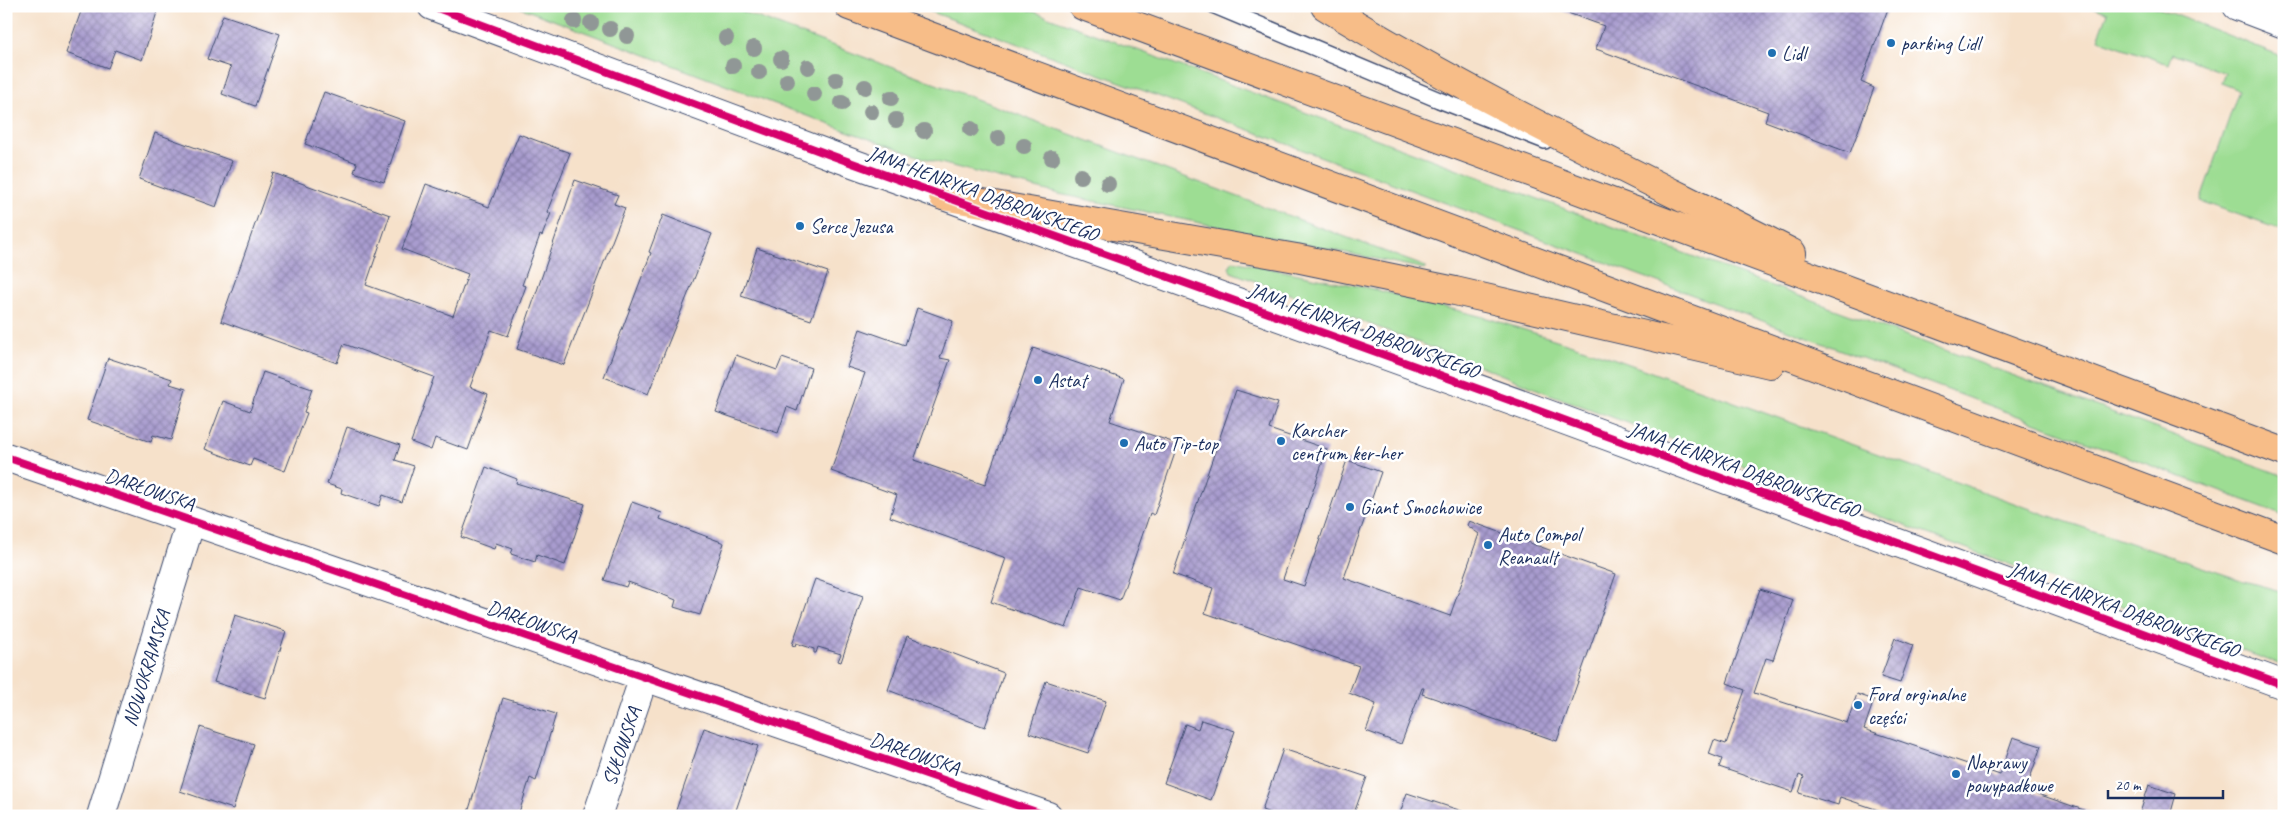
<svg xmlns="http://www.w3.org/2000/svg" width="2290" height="822" font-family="Caveat,sans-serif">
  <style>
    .green { fill: #9ddd93; stroke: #5c8678 }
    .building { fill: url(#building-cross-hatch) }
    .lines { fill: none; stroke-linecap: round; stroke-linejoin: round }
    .service-casing { stroke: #3c4a6e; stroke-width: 18 }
    .minor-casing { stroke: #3c4a6e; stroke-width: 30 }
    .primary-casing { stroke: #3c4a6e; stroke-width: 30 }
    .service { stroke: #fff; stroke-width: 15 }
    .minor { stroke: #fff; stroke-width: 28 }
    .primary { stroke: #f7bd88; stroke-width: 28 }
    .cycleway-casing { stroke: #fff; stroke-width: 11 }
    .cycleway { stroke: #d6006c; stroke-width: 8 }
    .tree { fill: #909796 }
    .poi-dot { fill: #1f6fb2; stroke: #fff; stroke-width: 2 }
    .labels { text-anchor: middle; stroke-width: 5; stroke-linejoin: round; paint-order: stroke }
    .poi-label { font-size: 20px; fill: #1b2f5e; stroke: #fff; text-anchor: start }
    .street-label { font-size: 20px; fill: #1b2f5e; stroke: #fff }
  </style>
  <defs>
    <pattern id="building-cross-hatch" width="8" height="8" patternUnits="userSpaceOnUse" patternTransform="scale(1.25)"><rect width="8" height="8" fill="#a99ccf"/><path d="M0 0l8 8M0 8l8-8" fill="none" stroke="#8980ab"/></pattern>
  </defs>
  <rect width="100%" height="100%" fill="#fff"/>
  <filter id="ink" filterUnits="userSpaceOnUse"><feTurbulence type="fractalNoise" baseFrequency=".02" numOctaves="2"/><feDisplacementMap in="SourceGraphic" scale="10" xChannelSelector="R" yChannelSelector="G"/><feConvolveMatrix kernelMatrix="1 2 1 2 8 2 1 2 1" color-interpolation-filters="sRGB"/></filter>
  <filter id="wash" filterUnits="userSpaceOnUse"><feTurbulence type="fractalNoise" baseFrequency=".0096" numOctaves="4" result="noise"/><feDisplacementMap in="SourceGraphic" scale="20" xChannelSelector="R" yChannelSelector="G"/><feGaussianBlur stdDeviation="1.12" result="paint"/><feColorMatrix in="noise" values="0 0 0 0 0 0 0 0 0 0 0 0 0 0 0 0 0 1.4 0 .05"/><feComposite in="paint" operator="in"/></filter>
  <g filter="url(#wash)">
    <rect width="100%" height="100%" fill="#f6e1ca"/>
    <!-- green -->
    <g class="green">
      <path d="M516,6H727L1426,267L1425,269L1059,194L933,161L844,130Z"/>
      <path d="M916,6H1019L2284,476V515Z"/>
      <path d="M2090,6H2153L2284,57V231L2200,201L2239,90L2221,83L2225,73L2172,53L2168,64L2098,39L2108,13Z"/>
      <path d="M1233,261L1373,289L1487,318L1604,355L2061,520L2244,581L2284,592V666L1544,392L1483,367L1231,272L1229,267Z"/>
    </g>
    <g id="blocks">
      <!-- building -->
      <g class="building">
        <path d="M83,6H159L142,60L115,50L108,68L66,53Z"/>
        <path d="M1555,6H1889L1861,82L1874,88L1850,153L1765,121L1768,112L1596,49L1604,26L1554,8Z"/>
        <path d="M223,15L280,34L255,106L222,94L231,67L207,59Z"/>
        <path d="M324,92L405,121L384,182L354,172L357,163L305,144Z"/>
        <path d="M155,133L232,161L216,207L139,179Z"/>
        <path d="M519,134L570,153L547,212L551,213L542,236L540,235L522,285L526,286L508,336L491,330L470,387L488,394L468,450L435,438L431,450L411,442L434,377L344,344L337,363L221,321L273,173L390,215L366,285L453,316L468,274L402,249L426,184L489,207Z"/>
        <path d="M575,180L618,195L614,204L625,208L564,365L517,349Z"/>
        <path d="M663,215L712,234L648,394L604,377L651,253L649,252Z"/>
        <path d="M757,248L828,272L811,320L741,296Z"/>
        <path d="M917,308L953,321L940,358L950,360L914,460L985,485L1033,348L1124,379L1110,421L1178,444L1154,515L1150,513L1120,600L1081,587L1066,628L991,602L1006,558L890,517L897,495L831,471L865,373L847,367L860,329L905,345Z"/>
        <path d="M736,355L777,370L782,358L811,368L797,411L787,407L778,433L716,412Z"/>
        <path d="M108,358L172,379L170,384L186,389L171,440L153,435L151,442L87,420Z"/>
        <path d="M263,372L312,389L304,412L307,413L285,471L253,459L250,466L205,449L223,401L250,411Z"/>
        <path d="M1236,390L1278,403L1269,429L1327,449L1283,579L1304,586L1347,460L1381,472L1344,578L1450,616L1479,534L1467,525L1469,521L1616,574L1557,741L1422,694L1424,688H1422L1401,744L1366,731L1376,704L1349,693L1359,666L1205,613L1213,588L1173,574Z"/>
        <path d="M347,427L400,445L395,460L414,466L402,502L383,495L379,506L341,493L342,489L327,484Z"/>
        <path d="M486,467L517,479L516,483L585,504L565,565L537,555L535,562L511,554L513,549L496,543L494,549L461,537Z"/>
        <path d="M632,502L662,513L660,519L724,543L700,615L674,607L676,600L654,591L628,582L626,587L604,580Z"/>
        <path d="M815,579L863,596L841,662L838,661L841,654L818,647L816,653H814V649L796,643L795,646L792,645Z"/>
        <path d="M1760,589L1793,600L1773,660L1766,658L1754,693L1847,723L1857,694L1874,700L1864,729L2000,775L2013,737L2041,746L2026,790L2101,816H1896L1840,797L1838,805L1799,793L1804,777L1799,775L1793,792L1719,767L1722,759L1709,754L1714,740L1726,744L1745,690L1727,683Z"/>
        <path d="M235,615L286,631L265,698L214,682Z"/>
        <path d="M907,636L1004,673L985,727L888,690Z"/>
        <path d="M1895,638L1913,645L1900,683L1881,677Z"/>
        <path d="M1046,681L1106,701L1088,753L1029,733Z"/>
        <path d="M503,698L556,714L536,781L530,778L518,816H467Z"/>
        <path d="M1201,720L1235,731L1211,800L1164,783L1185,724L1198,729Z"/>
        <path d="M200,727L254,744L233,809L180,791Z"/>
        <path d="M704,728L758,746L734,816H674Z"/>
        <path d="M1283,749L1367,777L1353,816H1278L1262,810Z"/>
        <path d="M2149,785L2176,794L2170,816H2139Z"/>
        <path d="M1407,793L1474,815V816H1399Z"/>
      </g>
    </g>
  </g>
  <g filter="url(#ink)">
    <use href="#blocks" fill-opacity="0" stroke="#3c4a6e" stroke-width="1"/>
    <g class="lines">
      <!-- service casing -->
      <g class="service-casing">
        <path id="service" d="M1215,6L1439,100L1545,141"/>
      </g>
      <!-- minor casing -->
      <g class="minor-casing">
        <g id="minor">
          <path d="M432,6L833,156L1534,409L2284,685"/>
          <path d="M2237,6L2284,24"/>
          <path d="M6,457L1048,816"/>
          <path d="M101,816L191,521"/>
          <path d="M597,816L644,677"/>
        </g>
      </g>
      <!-- primary casing -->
      <g class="primary-casing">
        <g id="primary">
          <path d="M849,6L2284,540"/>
          <path d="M1083,6L2284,452"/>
          <path d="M1325,6C1475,98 1635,173 1792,253"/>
          <path d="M943,196L1296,258L1455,291L1770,364"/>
        </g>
      </g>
      <!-- service -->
      <use href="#service" class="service"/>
      <!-- minor -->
      <use href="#minor" class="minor"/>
      <!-- primary -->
      <use href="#primary" class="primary"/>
      <!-- cycleway casing -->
      <g class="cycleway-casing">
        <g id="cycleway">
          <path d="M432,6L833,156L1534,409L2284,685"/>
          <path d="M6,457L1048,816"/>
        </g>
      </g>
      <!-- cycleway -->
      <use href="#cycleway" class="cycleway"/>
    </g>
    <!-- trees -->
    <g class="tree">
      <circle cx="574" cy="21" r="8"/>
      <circle cx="591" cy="23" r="8"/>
      <circle cx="610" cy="29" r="8"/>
      <circle cx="627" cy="36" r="8"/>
      <circle cx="726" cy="38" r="8"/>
      <circle cx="754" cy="48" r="8"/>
      <circle cx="781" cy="59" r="8"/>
      <circle cx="733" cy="66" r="8"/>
      <circle cx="808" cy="67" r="8"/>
      <circle cx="759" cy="72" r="8"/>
      <circle cx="836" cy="80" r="8"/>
      <circle cx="787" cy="81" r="8"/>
      <circle cx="865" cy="87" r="8"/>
      <circle cx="814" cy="94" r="8"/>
      <circle cx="891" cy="98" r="8"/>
      <circle cx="842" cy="103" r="8"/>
      <circle cx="871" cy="112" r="8"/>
      <circle cx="896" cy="120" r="8"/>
      <circle cx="971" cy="129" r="8"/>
      <circle cx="924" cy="131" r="8"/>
      <circle cx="998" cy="138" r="8"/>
      <circle cx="1024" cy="146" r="8"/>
      <circle cx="1052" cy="158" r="8"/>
      <circle cx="1081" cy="176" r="8"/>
      <circle cx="1108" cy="184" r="8"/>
    </g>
  </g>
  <!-- markers -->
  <g class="poi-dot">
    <circle cx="1891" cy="43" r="5"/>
    <circle cx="1772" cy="53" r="5"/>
    <circle cx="800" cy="226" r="5"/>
    <circle cx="1038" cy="380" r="5"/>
    <circle cx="1281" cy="441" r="5"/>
    <circle cx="1124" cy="443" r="5"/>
    <circle cx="1350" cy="507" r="5"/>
    <circle cx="1488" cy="545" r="5"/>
    <circle cx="1858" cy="705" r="5"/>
    <circle cx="1956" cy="774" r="5"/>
  </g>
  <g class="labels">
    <!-- poi labels -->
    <g class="poi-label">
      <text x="1901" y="50">parking Lidl</text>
      <text x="1782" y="60">Lidl</text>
      <text x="810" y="233">Serce Jezusa</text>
      <text x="1048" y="387">Astat</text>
      <text x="1291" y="437">Karcher<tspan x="1291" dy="23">centrum ker-her</tspan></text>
      <text x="1134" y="450">Auto Tip-top</text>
      <text x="1360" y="514">Giant Smochowice</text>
      <text x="1498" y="541">Auto Compol<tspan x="1498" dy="23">Reanault</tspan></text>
      <text x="1868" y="701">Ford orginalne<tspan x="1868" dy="23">części</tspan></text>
      <text x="1966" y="769">Naprawy<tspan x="1966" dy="23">powypadkowe</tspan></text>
    </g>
    <!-- street labels -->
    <g class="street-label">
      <text transform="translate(983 193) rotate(20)" y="7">JANA HENRYKA DĄBROWSKIEGO</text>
      <text transform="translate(1364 330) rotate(20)" y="7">JANA HENRYKA DĄBROWSKIEGO</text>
      <text transform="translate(1744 469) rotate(20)" y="7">JANA HENRYKA DĄBROWSKIEGO</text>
      <text transform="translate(150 489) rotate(19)" y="7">DARŁOWSKA</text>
      <text transform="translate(2124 609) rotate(20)" y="7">JANA HENRYKA DĄBROWSKIEGO</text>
      <text transform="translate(532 621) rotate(19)" y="7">DARŁOWSKA</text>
      <text transform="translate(146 668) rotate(-73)" y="7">NOWOKRAMSKA</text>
      <text transform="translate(621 746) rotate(-71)" y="7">SUŁOWSKA</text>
      <text transform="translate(915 753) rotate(19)" y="7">DARŁOWSKA</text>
    </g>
  </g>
  <!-- margin -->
  <rect width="2290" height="822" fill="none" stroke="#fff" stroke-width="25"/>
  <!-- scale -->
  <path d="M2108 790v8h115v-8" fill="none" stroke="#1b2f5e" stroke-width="2.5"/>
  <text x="2115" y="790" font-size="15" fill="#1b2f5e" stroke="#ffffff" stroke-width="4" paint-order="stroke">20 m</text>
</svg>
